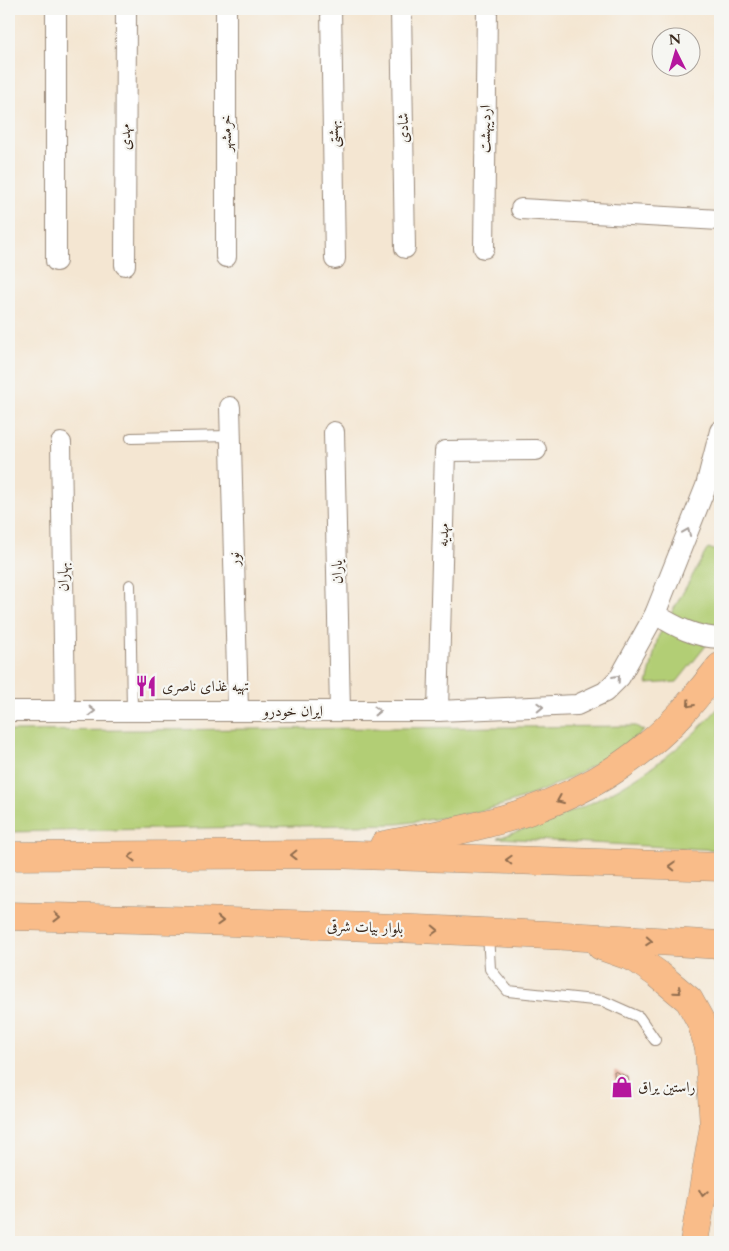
<svg xmlns="http://www.w3.org/2000/svg" width="729" height="1251" font-family="Cardo,Amiri,serif">
  <style>
    .green { fill: #b2ce74; stroke: #767c49 }
    .building { fill: #e29780 }
    .lines { fill: none; stroke-linecap: round; stroke-linejoin: round }
    .service-casing { stroke: #988878; stroke-width: 12 }
    .minor-casing { stroke: #988878; stroke-width: 22 }
    .primary-casing { stroke: #988878; stroke-width: 29 }
    .service { stroke: #fff; stroke-width: 10 }
    .minor { stroke: #fff; stroke-width: 20 }
    .primary { stroke: #f9bc89; stroke-width: 28 }
    .oneway { stroke: #a79f9a }
    .oneway2 { stroke: #906c4e }
    .labels { text-anchor: middle; stroke-width: 4.5; stroke-linejoin: round; paint-order: stroke }
    .street-label { font-size: 15px; fill: #3b2a1e; stroke: #f6f6f2 }
    .poi-label { font-size: 15px; fill: #3b2a1e; stroke: #f6f6f2; text-anchor: start }
  </style>
  <rect width="100%" height="100%" fill="#f6f6f2"/>
  <filter id="ink" filterUnits="userSpaceOnUse"><feTurbulence type="fractalNoise" baseFrequency=".02" numOctaves="2"/><feDisplacementMap in="SourceGraphic" scale="10" xChannelSelector="R" yChannelSelector="G"/><feConvolveMatrix kernelMatrix="1 2 1 2 8 2 1 2 1" color-interpolation-filters="sRGB"/></filter>
  <filter id="wash" filterUnits="userSpaceOnUse"><feTurbulence type="fractalNoise" baseFrequency=".0096" numOctaves="4" result="noise"/><feDisplacementMap in="SourceGraphic" scale="20" xChannelSelector="R" yChannelSelector="G"/><feGaussianBlur stdDeviation="1.12" result="paint"/><feColorMatrix in="noise" values="0 0 0 0 0 0 0 0 0 0 0 0 0 0 0 0 0 1.4 0 .05"/><feComposite in="paint" operator="in"/></filter>
  <g filter="url(#wash)">
    <rect width="100%" height="100%" fill="#f4e6d2"/>
    <!-- green -->
    <g class="green">
      <path d="M708,548L720,552V628L677,682L647,684L658,637Z"/>
      <path d="M720,706V850L498,838C525,829 552,820 578,809C632,785 682,750 720,706Z"/>
      <path d="M636,726L644,731C603,762 556,788 506,804C471,815 434,819 398,824L9,832V731Z"/>
    </g>
    <g id="blocks">
      <!-- building -->
      <path class="building" d="M614,1071L628,1077L630,1096H616Z"/>
    </g>
  </g>
  <g filter="url(#ink)">
    <use href="#blocks" fill-opacity="0" stroke="#988878" stroke-width="1"/>
    <g class="lines">
      <!-- service casing -->
      <g class="service-casing">
        <g id="service">
          <path d="M131,438L230,436"/>
          <path d="M130,585L132,711"/>
          <path d="M488,933L490,969L508,991L603,1001L639,1017L655,1040"/>
        </g>
      </g>
      <!-- minor casing -->
      <g class="minor-casing">
        <g id="minor">
          <path d="M226,9V257"/>
          <path d="M331,9L335,259"/>
          <path d="M401,9L405,248"/>
          <path d="M521,209L720,220"/>
          <path d="M484,248L487,9"/>
          <path d="M56,261V9"/>
          <path d="M125,265L126,9"/>
          <path d="M230,407L238,711"/>
          <path d="M334,432L340,711"/>
          <path d="M61,443L65,711"/>
          <path d="M655,614C676,627 695,637 720,638"/>
          <path d="M9,711H438L577,705L605,692L620,677L655,614L706,486L720,431"/>
          <path d="M438,711L445,451L536,450"/>
        </g>
      </g>
      <!-- primary casing -->
      <g class="primary-casing">
        <g id="primary">
          <path d="M384,845C481,827 569,811 648,745C676,723 698,694 720,667"/>
          <path d="M9,856L329,854L720,867"/>
          <path d="M9,916C246,921 483,930 720,945"/>
          <path d="M601,946L635,958L659,975L689,1000L701,1022L709,1048L714,1128"/>
          <path d="M694,1242L717,1109"/>
        </g>
      </g>
      <!-- service -->
      <use href="#service" class="service"/>
      <!-- minor -->
      <use href="#minor" class="minor"/>
      <!-- primary -->
      <use href="#primary" class="primary"/>
    </g>
    <!-- one-way arrows -->
    <defs><path id="oneway-chevron" d="M-2-3.5L2.5 0L-2 3.5" fill="none" stroke-width="1.6" stroke-linecap="round" stroke-linejoin="round" transform="scale(1.25)"/></defs>
    <g class="oneway">
      <use href="#oneway-chevron" transform="translate(687 532) rotate(-68)"/>
      <use href="#oneway-chevron" transform="translate(617 678) rotate(-49)"/>
      <use href="#oneway-chevron" transform="translate(540 707) rotate(-2)"/>
      <use href="#oneway-chevron" transform="translate(92 711)"/>
      <use href="#oneway-chevron" transform="translate(377 711)"/>
    </g>
    <g class="oneway2">
      <use href="#oneway-chevron" transform="translate(690 704) rotate(131)"/>
      <use href="#oneway-chevron" transform="translate(560 800) rotate(157)"/>
      <use href="#oneway-chevron" transform="translate(294 855) rotate(179)"/>
      <use href="#oneway-chevron" transform="translate(132 857) rotate(179)"/>
      <use href="#oneway-chevron" transform="translate(509 860) rotate(-178)"/>
      <use href="#oneway-chevron" transform="translate(672 866) rotate(-178)"/>
      <use href="#oneway-chevron" transform="translate(57 917) rotate(1)"/>
      <use href="#oneway-chevron" transform="translate(220 921) rotate(2)"/>
      <use href="#oneway-chevron" transform="translate(435 930) rotate(2)"/>
      <use href="#oneway-chevron" transform="translate(649 941) rotate(4)"/>
      <use href="#oneway-chevron" transform="translate(678 991) rotate(41)"/>
      <use href="#oneway-chevron" transform="translate(703 1193) rotate(100)"/>
    </g>
  </g>
  <!-- icons -->
  <defs>
    <g id="restaurant-bare" transform="scale(1.725)"><path d="M-5-6h1v4h1v-4h1v4h1v-4h1v5L-1.5 .5V6h-2V.5L-5-1ZM5-6V6H3V1.5H1.5Q1.5-4 5-6Z" fill="#b5179e" stroke="#f6f6f2" stroke-width="2.5" paint-order="stroke"/></g>
    <g id="shop-bare" transform="scale(1.725)"><path d="M-5-2.5h2.3a2.7 3.5 0 0 1 5.4 0H5L5.5 6h-11ZM-1.5-2.5h3a1.5 2.3 0 0 0-3 0Z" fill="#b5179e" stroke="#f6f6f2" stroke-width="2.5" paint-order="stroke"/></g>
  </defs>
  <g fill-rule="evenodd">
    <use href="#restaurant-bare" x="146" y="686"/>
    <use href="#shop-bare" x="622" y="1087"/>
  </g>
  <g class="labels">
    <!-- street labels -->
    <g class="street-label">
      <text transform="translate(403 128) rotate(-91)" y="5">شادی</text>
      <text transform="translate(485 129) rotate(-89)" y="5">اردیبهشت</text>
      <text transform="translate(226 133) rotate(-90)" y="5">خرمشهر</text>
      <text transform="translate(333 134) rotate(-91)" y="5">بهشتی</text>
      <text transform="translate(125 137) rotate(-90)" y="5">مهدی</text>
      <text transform="translate(443 535) rotate(-88)" y="5">مهدیه</text>
      <text transform="translate(234 559) rotate(-92)" y="5">نور</text>
      <text transform="translate(337 572) rotate(-91)" y="5">یاران</text>
      <text transform="translate(63 577) rotate(-91)" y="5">بهاران</text>
      <text x="293" y="716">ایران خودرو</text>
      <text transform="translate(365 927) rotate(2)" y="5">بلوار بیات شرقی</text>
    </g>
    <!-- poi labels -->
    <g class="poi-label">
      <text x="162" y="691">تهیه غذای ناصری</text>
      <text x="638" y="1092">راستین یراق</text>
    </g>
  </g>
  <!-- margin -->
  <rect width="729" height="1251" fill="none" stroke="#f6f6f2" stroke-width="30"/>
  <!-- north arrow -->
  <g transform="translate(676 52) rotate(355)"><circle r="24" fill="#f6f6f2" stroke="#aba49d"/>
  <path d="M0-4L9 19L0 12L-9 19Z" fill="#b5179e"/>
  <text y="-8" font-size="14" font-weight="bold" text-anchor="middle" fill="#3b2a1e">N</text>
  </g>
</svg>
